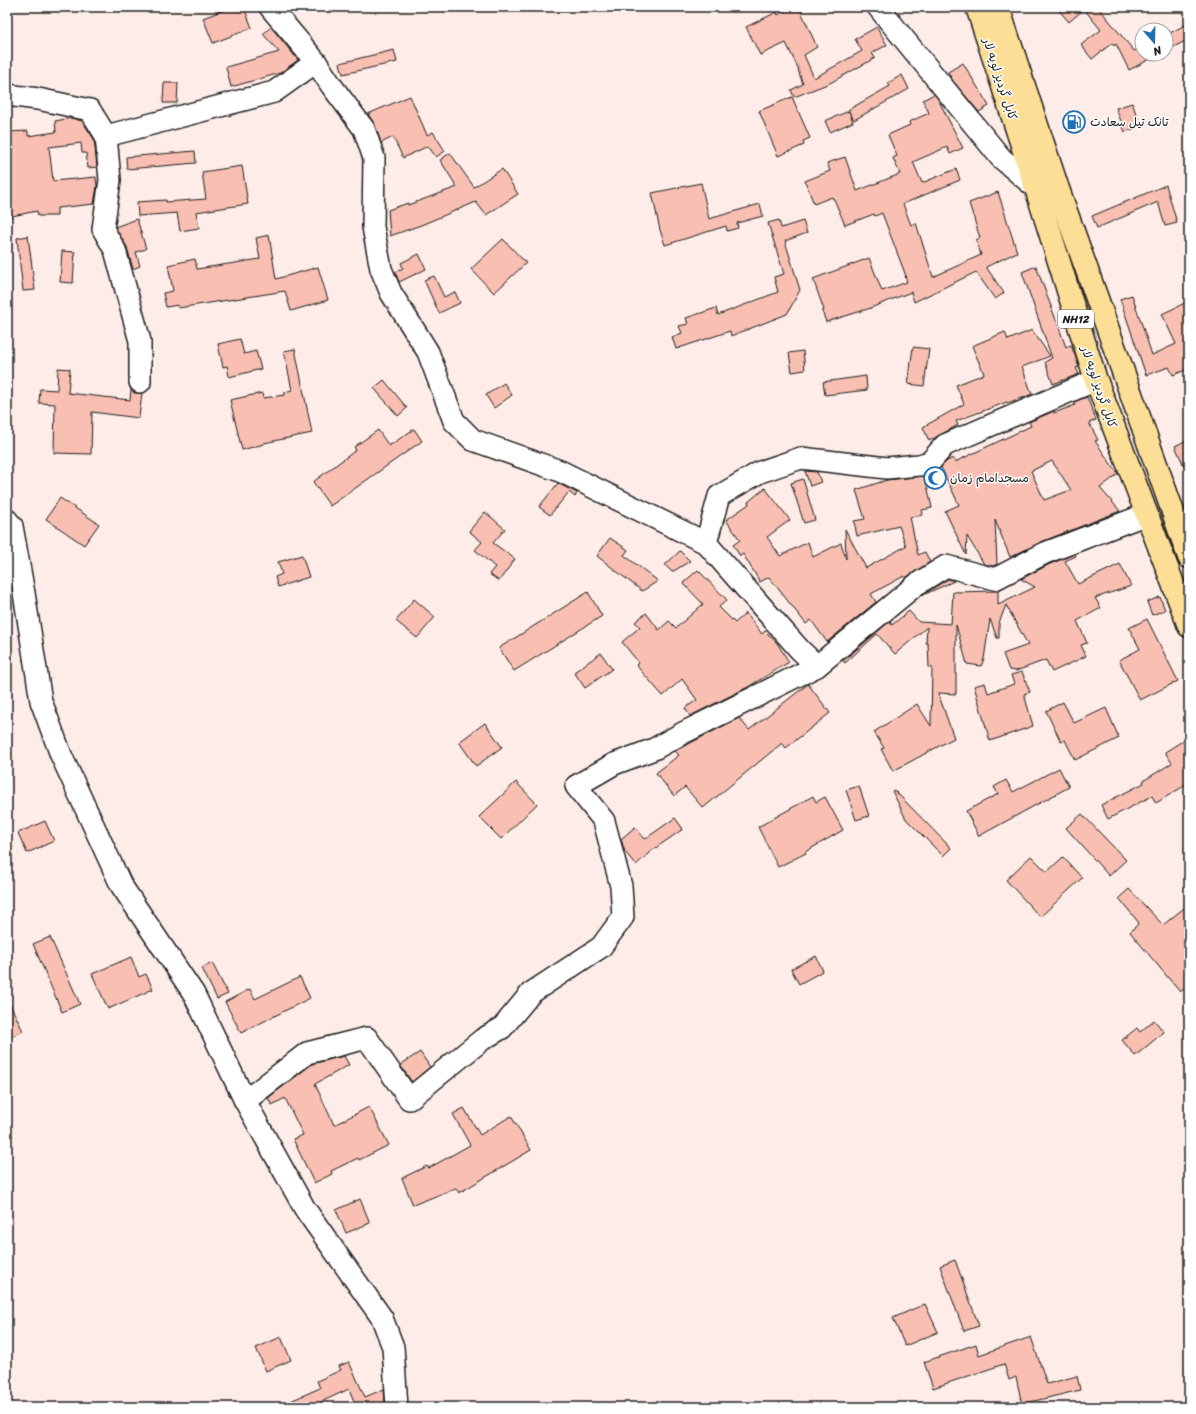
<svg xmlns="http://www.w3.org/2000/svg" width="1196" height="1414" font-family="Sriracha,'Playpen Sans Arabic',sans-serif">
  <style>
    .building { fill: #f9bfb2; stroke: #1c1c1c; fill-rule: evenodd }
    .lines { fill: none; stroke-linecap: round; stroke-linejoin: round }
    .minor-casing { stroke: #1c1c1c; stroke-width: 24 }
    .highway-casing { stroke: #1c1c1c; stroke-width: 25 }
    .minor { stroke: #fff; stroke-width: 21 }
    .highway { stroke: #fcde96; stroke-width: 22 }
    .labels { text-anchor: middle; stroke-width: 3; stroke-linejoin: round; paint-order: stroke }
    .shield { fill: #fff; stroke: #606060; stroke-width: 1 }
    .shield-label { font-size: 11px; font-weight: bold; fill: #1c1c1c }
    .street-label { font-size: 12px; fill: #1c1c1c; stroke: #fff }
    .poi-label { font-size: 12px; fill: #1c1c1c; stroke: #fff; text-anchor: start }
  </style>
  <rect width="100%" height="100%" fill="#fdece8"/>
  <filter id="ink" filterUnits="userSpaceOnUse"><feTurbulence type="fractalNoise" baseFrequency=".025" numOctaves="2"/><feDisplacementMap in="SourceGraphic" scale="8" xChannelSelector="R" yChannelSelector="G"/><feConvolveMatrix kernelMatrix="1 2 1 2 8 2 1 2 1" color-interpolation-filters="sRGB"/></filter>
  <g filter="url(#ink)">
    <!-- building -->
    <g class="building">
      <path d="M232,7H244L252,28L213,43L203,18Z"/>
      <path d="M791,7H799L817,47L804,55L814,78L862,51L855,39L877,27L887,45L872,53L875,58L830,83L794,97L791,90L803,84L798,70H799L786,43L760,55L746,27L777,12L778,15Z"/>
      <path d="M1056,7H1098L1134,51L1142,47V54H1160L1129,70L1116,44L1114,46L1112,43L1092,59L1081,45L1101,30L1084,9L1069,22Z"/>
      <path d="M1189,23V39L1166,51V35Z"/>
      <path d="M271,27L298,60L280,73L231,87L226,67L279,52L263,34Z"/>
      <path d="M394,50L397,62L343,74L340,63Z"/>
      <path d="M963,63L989,106L979,112L953,81L948,72Z"/>
      <path d="M902,75L909,89L854,120L848,110L890,86L888,83Z"/>
      <path d="M164,83H178L177,103H163Z"/>
      <path d="M934,94L938,99L963,148L950,154L947,147L913,162L922,183L956,169L960,180L903,204L911,225L916,223L933,277L981,255L976,240L980,238L969,203L998,192L1017,252L986,267L1004,293L995,299L976,272L914,302L911,292L868,309L826,322L822,311L824,310L813,279L869,258L882,291L907,282L905,276H906L882,213L875,216L874,214L845,225L834,199H833L832,197L814,204L805,181L830,171L827,163L845,157L857,191L900,174L893,158L897,156L888,135L910,125L909,122L929,113L923,100Z"/>
      <path d="M410,96L427,135L433,132L445,151L436,157L428,146L403,158L393,137L381,143L375,125L368,114Z"/>
      <path d="M792,97L810,138L803,141L804,145L778,156L759,111Z"/>
      <path d="M1132,103L1141,126L1125,132L1116,108Z"/>
      <path d="M849,111L853,122L830,132L825,121Z"/>
      <path d="M71,118L82,121L94,139L97,167L88,168L86,153H82L81,143L49,147L53,181L96,177L97,186L94,204L57,208V216H38L37,211L7,217V173H10L7,132L28,131V136L56,132L55,121Z"/>
      <path d="M195,151L196,163L127,169L126,157Z"/>
      <path d="M450,153L474,187L502,169L518,194L486,215L476,202L421,225L390,236L388,210L408,203V205L457,187L440,160Z"/>
      <path d="M242,166L248,204L196,212L199,228L180,231L177,213L138,216L137,202L166,200V202L206,199L202,172Z"/>
      <path d="M701,183L709,219L760,204L763,216L737,223L738,228L727,231L726,226L665,245L660,230L652,193Z"/>
      <path d="M1166,185L1177,223L1165,226L1158,202L1097,228L1092,216Z"/>
      <path d="M137,219L146,249L136,252L140,266L133,269L127,247L115,227Z"/>
      <path d="M779,220L781,228L803,221L807,233L785,241L800,290L787,314L731,336L730,331L676,349L672,337L682,333L679,326L688,324L686,318L716,308L718,315L778,292L774,277L784,274L768,223Z"/>
      <path d="M269,235L276,279L318,267L328,300L291,311L285,291L178,308V305L166,307L163,293L173,291L168,265L195,259L197,269L260,259L256,238Z"/>
      <path d="M28,236L35,290L23,291L17,238Z"/>
      <path d="M503,239L526,263L494,293L471,269Z"/>
      <path d="M62,251L75,252L73,283L60,282Z"/>
      <path d="M419,254L426,269L399,282L395,272L403,268L401,263Z"/>
      <path d="M1036,266L1066,347L1071,345L1079,367L1076,368L1079,374L1053,384L1045,362L1052,358L1022,272Z"/>
      <path d="M434,276L444,297L455,292L460,303L439,313L424,280Z"/>
      <path d="M1132,295L1152,355L1176,344L1162,314L1189,301V371L1188,369L1173,375L1169,367L1146,375L1120,299Z"/>
      <path d="M1032,330L1050,356L1022,367L1032,394L1020,399V398L1008,403L1007,402L956,421L958,425L929,441L923,427L964,404L956,385L984,374L972,346L1005,332L1008,340Z"/>
      <path d="M240,339L244,354L256,351L261,369L229,377L227,366L223,367L218,344Z"/>
      <path d="M913,347L929,349L924,386L908,384Z"/>
      <path d="M295,349L312,433L264,443V444L242,450L230,400L262,393L263,398L285,395V392L292,390L284,351Z"/>
      <path d="M803,351L805,370L792,372L789,353Z"/>
      <path d="M58,368L70,369L68,393L130,400L131,389L134,393H142L139,418L92,412L91,454L54,453L55,404L39,403L40,389L57,390Z"/>
      <path d="M866,376L867,390L825,395L823,382Z"/>
      <path d="M384,380L407,408L398,416L374,388Z"/>
      <path d="M504,383L512,395L494,408L486,395Z"/>
      <path d="M1087,397L1096,420L1089,423L1098,440L1095,441L1118,474L1100,488L1120,511L1041,542L1010,557L995,520L997,564L993,566L984,564L967,536L966,555L945,511L959,505L941,467L947,461L953,458L955,462L1031,426L1029,422L1054,411V413L1075,405L1074,402ZM1052,461L1071,490L1044,500L1031,471Z"/>
      <path d="M414,429L422,441L330,506L313,482L356,450L354,447L378,430L389,446Z"/>
      <path d="M1189,439V477L1175,446Z"/>
      <path d="M805,471L817,472L821,482L810,486Z"/>
      <path d="M925,476L932,508L922,510L923,515L910,517L918,555L925,552L930,562L905,578L904,576L871,594L876,602L827,642L811,620L806,624L769,577L760,582L743,554L740,556L733,545L740,540L726,520L749,504L748,502L765,488L790,520L767,537L780,556L808,542L813,557L841,543L846,559L845,529L866,568L906,546L899,526L857,536L854,521L865,519L856,490L887,480Z"/>
      <path d="M803,479L815,520L804,523L791,483Z"/>
      <path d="M557,483L577,493L575,497L569,492L550,515L539,507L558,483Z"/>
      <path d="M60,498L99,524L84,545L46,519Z"/>
      <path d="M485,512L505,529L493,543L515,559L499,581L489,574L495,567L475,550L482,542L469,531Z"/>
      <path d="M610,538L628,550L624,555L658,581L642,591L597,556Z"/>
      <path d="M680,551L690,561L672,572L665,565Z"/>
      <path d="M1075,554L1076,556L1065,561L1078,584L1120,564L1131,586L1095,598L1101,608L1077,621L1087,643L1081,645L1086,656L1052,672L1046,660L1016,671L1009,670L1003,654L1028,645L1006,605L999,623V638H997L990,619L984,659L981,666L967,664L956,625V694L938,693L954,738L893,771L881,749L884,748L874,732L917,704L931,726L932,667L929,668L928,643H926L927,627L895,654L877,634L845,663L843,661L890,621L892,625L909,611L919,622L951,624L953,592L998,591V605L1035,587L1021,579L1050,564Z"/>
      <path d="M302,555L309,577L278,587L275,577L282,574L278,562Z"/>
      <path d="M698,570L727,600L719,607L735,623L746,613L762,634L765,631L777,643L789,662L748,687L690,716L685,708L697,700L682,679L663,696L636,665L639,663L622,642L640,627L635,622L646,613L659,630L669,621L676,628L703,604L683,583Z"/>
      <path d="M948,579L954,581L921,596L924,594Z"/>
      <path d="M588,592L602,616L514,671L499,648Z"/>
      <path d="M1160,597L1165,610L1152,615L1147,602Z"/>
      <path d="M414,599L435,617L417,638L396,621Z"/>
      <path d="M1147,619L1178,681L1140,700L1119,660L1140,649L1129,628Z"/>
      <path d="M601,653L612,669L585,688L574,672Z"/>
      <path d="M1022,672L1030,692L1024,694L1033,726L990,741L974,686L985,683L988,693L1014,684L1011,675Z"/>
      <path d="M808,684L830,713L786,748L782,743L703,808L685,787L674,796L656,773L679,755L675,751L739,718L749,730Z"/>
      <path d="M1063,702L1074,723L1106,708L1119,738L1075,760L1065,740L1061,742L1046,711Z"/>
      <path d="M485,723L502,747L476,766L459,742Z"/>
      <path d="M1189,737V783L1156,803L1152,796L1108,819L1101,805L1144,783L1143,781L1172,763L1165,752Z"/>
      <path d="M1059,768L1069,787L979,836L966,811L998,794L994,787L1006,780L1013,792Z"/>
      <path d="M516,782L537,804L501,839L479,817Z"/>
      <path d="M859,786L869,816L856,820L846,790Z"/>
      <path d="M894,790L951,848L943,856L906,819L892,791Z"/>
      <path d="M813,796L816,802L825,797L843,830L805,852L806,853L778,867L758,827Z"/>
      <path d="M1082,814L1126,860L1109,876L1066,828Z"/>
      <path d="M675,818L683,829L650,852L636,865L625,852L621,839L635,827L645,839Z"/>
      <path d="M45,821L54,841L27,853L18,833Z"/>
      <path d="M1031,856L1047,872L1063,857L1082,878L1040,917L1006,880Z"/>
      <path d="M1129,889L1163,925L1189,904V985L1180,992L1130,932L1139,923L1119,898Z"/>
      <path d="M50,937L80,1004L62,1012L33,944Z"/>
      <path d="M816,956L823,971L799,984L791,969Z"/>
      <path d="M131,957L139,977L146,974L153,989L108,1009L92,974Z"/>
      <path d="M212,963L228,994L217,999L202,968Z"/>
      <path d="M300,977L310,998L241,1033L225,1002L250,989L255,999Z"/>
      <path d="M7,998L23,1031L7,1039Z"/>
      <path d="M1154,1020L1164,1032L1135,1056L1122,1040L1137,1028L1140,1032Z"/>
      <path d="M420,1052L430,1067L412,1082L400,1065Z"/>
      <path d="M344,1056L349,1065L315,1084L334,1125L369,1107L389,1145L359,1160L358,1158L331,1171L332,1174L314,1183L293,1139L303,1135L285,1098L272,1105L268,1098L312,1064Z"/>
      <path d="M464,1108L480,1135L511,1116L531,1150L459,1193L456,1188L413,1205L402,1178L427,1166L429,1168L470,1145L453,1114Z"/>
      <path d="M360,1199L370,1223L346,1233L336,1210Z"/>
      <path d="M955,1260L979,1326L964,1331L940,1266Z"/>
      <path d="M925,1304L938,1332L905,1346L893,1318Z"/>
      <path d="M281,1337L291,1360L266,1371L256,1348Z"/>
      <path d="M1031,1337L1047,1384L1077,1376L1080,1390L1022,1404L1016,1377L1009,1380L1004,1364L933,1388L924,1362L976,1344L979,1355Z"/>
      <path d="M349,1362L365,1397L384,1389L385,1404L378,1407H340L354,1401L349,1389L310,1407H277L320,1388L317,1381L341,1370L339,1366Z"/>
    </g>
    <g class="lines">
      <!-- minor casing -->
      <g class="minor-casing">
        <g id="minor">
          <path d="M270,7L316,62L331,85L364,129L374,158L373,227L381,269L391,293L428,352L454,421L473,440L560,471L706,543L800,650L817,666"/>
          <path d="M878,7L1001,158L1036,188"/>
          <path d="M7,95L38,99L90,110L106,136L110,180L103,229L115,250L140,341V382"/>
          <path d="M106,136L274,92L316,62"/>
          <path d="M7,520L12,526L24,593L41,701L61,755L121,885L194,994L245,1101L305,1209L382,1318L393,1347L397,1407"/>
          <path d="M706,543L719,496L760,472L801,458L887,468L919,465L930,462L945,445L1096,380"/>
          <path d="M245,1101L307,1053L367,1038L409,1099L483,1039L502,1028L531,993L601,947L623,917L621,886L604,821L576,786L614,764L654,749L683,733L817,666L917,584L946,566L995,579L1045,553L1147,514"/>
        </g>
      </g>
      <!-- highway casing -->
      <g class="highway-casing">
        <g id="highway">
          <path d="M977,7L1036,188L1096,380L1189,626"/>
          <path d="M998,7L1057,186L1189,557"/>
        </g>
      </g>
      <!-- minor -->
      <use href="#minor" class="minor"/>
      <!-- highway -->
      <use href="#highway" class="highway"/>
    </g>
  </g>
  <!-- icons -->
  <defs>
    <g id="fuel-ring" transform="scale(1.15)"><circle r="9.5" fill="#fff" stroke="#1f6fb2" stroke-width="1.5"/><path d="M-5.5-6h7V0h2V4h1.3V-2.5L3-4.5l.8-.8L6-3V5H2.5V1h-1V6h-7ZM-4.2-4.7v3.2H.2V-4.7Z" fill="#1f6fb2"/></g>
    <g id="mosque-ring" transform="scale(1.15)"><circle r="9.5" fill="#fff" stroke="#1f6fb2" stroke-width="1.5"/><path d="M3.5-4.9A6 6 0 1 0 3.5 4.9A5 5 0 1 1 3.5-4.9Z" fill="#1f6fb2"/></g>
  </defs>
  <g fill-rule="evenodd">
    <use href="#fuel-ring" x="1074" y="122"/>
    <use href="#mosque-ring" x="935" y="478"/>
  </g>
  <g class="labels">
    <!-- shield labels -->
    <rect class="shield" x="1058" y="310" width="36" height="18" rx="3"/>
    <g class="shield-label">
      <text x="1076" y="323">NH12</text>
    </g>
    <!-- street labels -->
    <g class="street-label">
      <text transform="translate(1000 79) rotate(72)" y="4">کابل گردیز لویه لار</text>
      <text transform="translate(1099 387) rotate(71)" y="4">کابل گردیز لویه لار</text>
    </g>
    <!-- poi labels -->
    <g class="poi-label">
      <text x="1090" y="126">تانک تیل سعادت</text>
      <text x="950" y="482">مسجدامام زمان</text>
    </g>
  </g>
  <!-- margin -->
  <rect width="1196" height="1414" fill="none" stroke="#fff" stroke-width="24"/>
  <rect x="12" y="12" width="1172" height="1390" fill="none" stroke="#1c1c1c" stroke-width="1.5" filter="url(#ink)"/>
  <!-- north arrow -->
  <g transform="translate(1154 42) rotate(160)"><circle r="19" fill="#ffffff" stroke="#a4a4a4"/>
  <path d="M0-3L7 15L0 10L-7 15Z" fill="#1f6fb2"/>
  <text y="-6" font-size="11" font-weight="bold" text-anchor="middle" fill="#1c1c1c">N</text>
  </g>
</svg>
